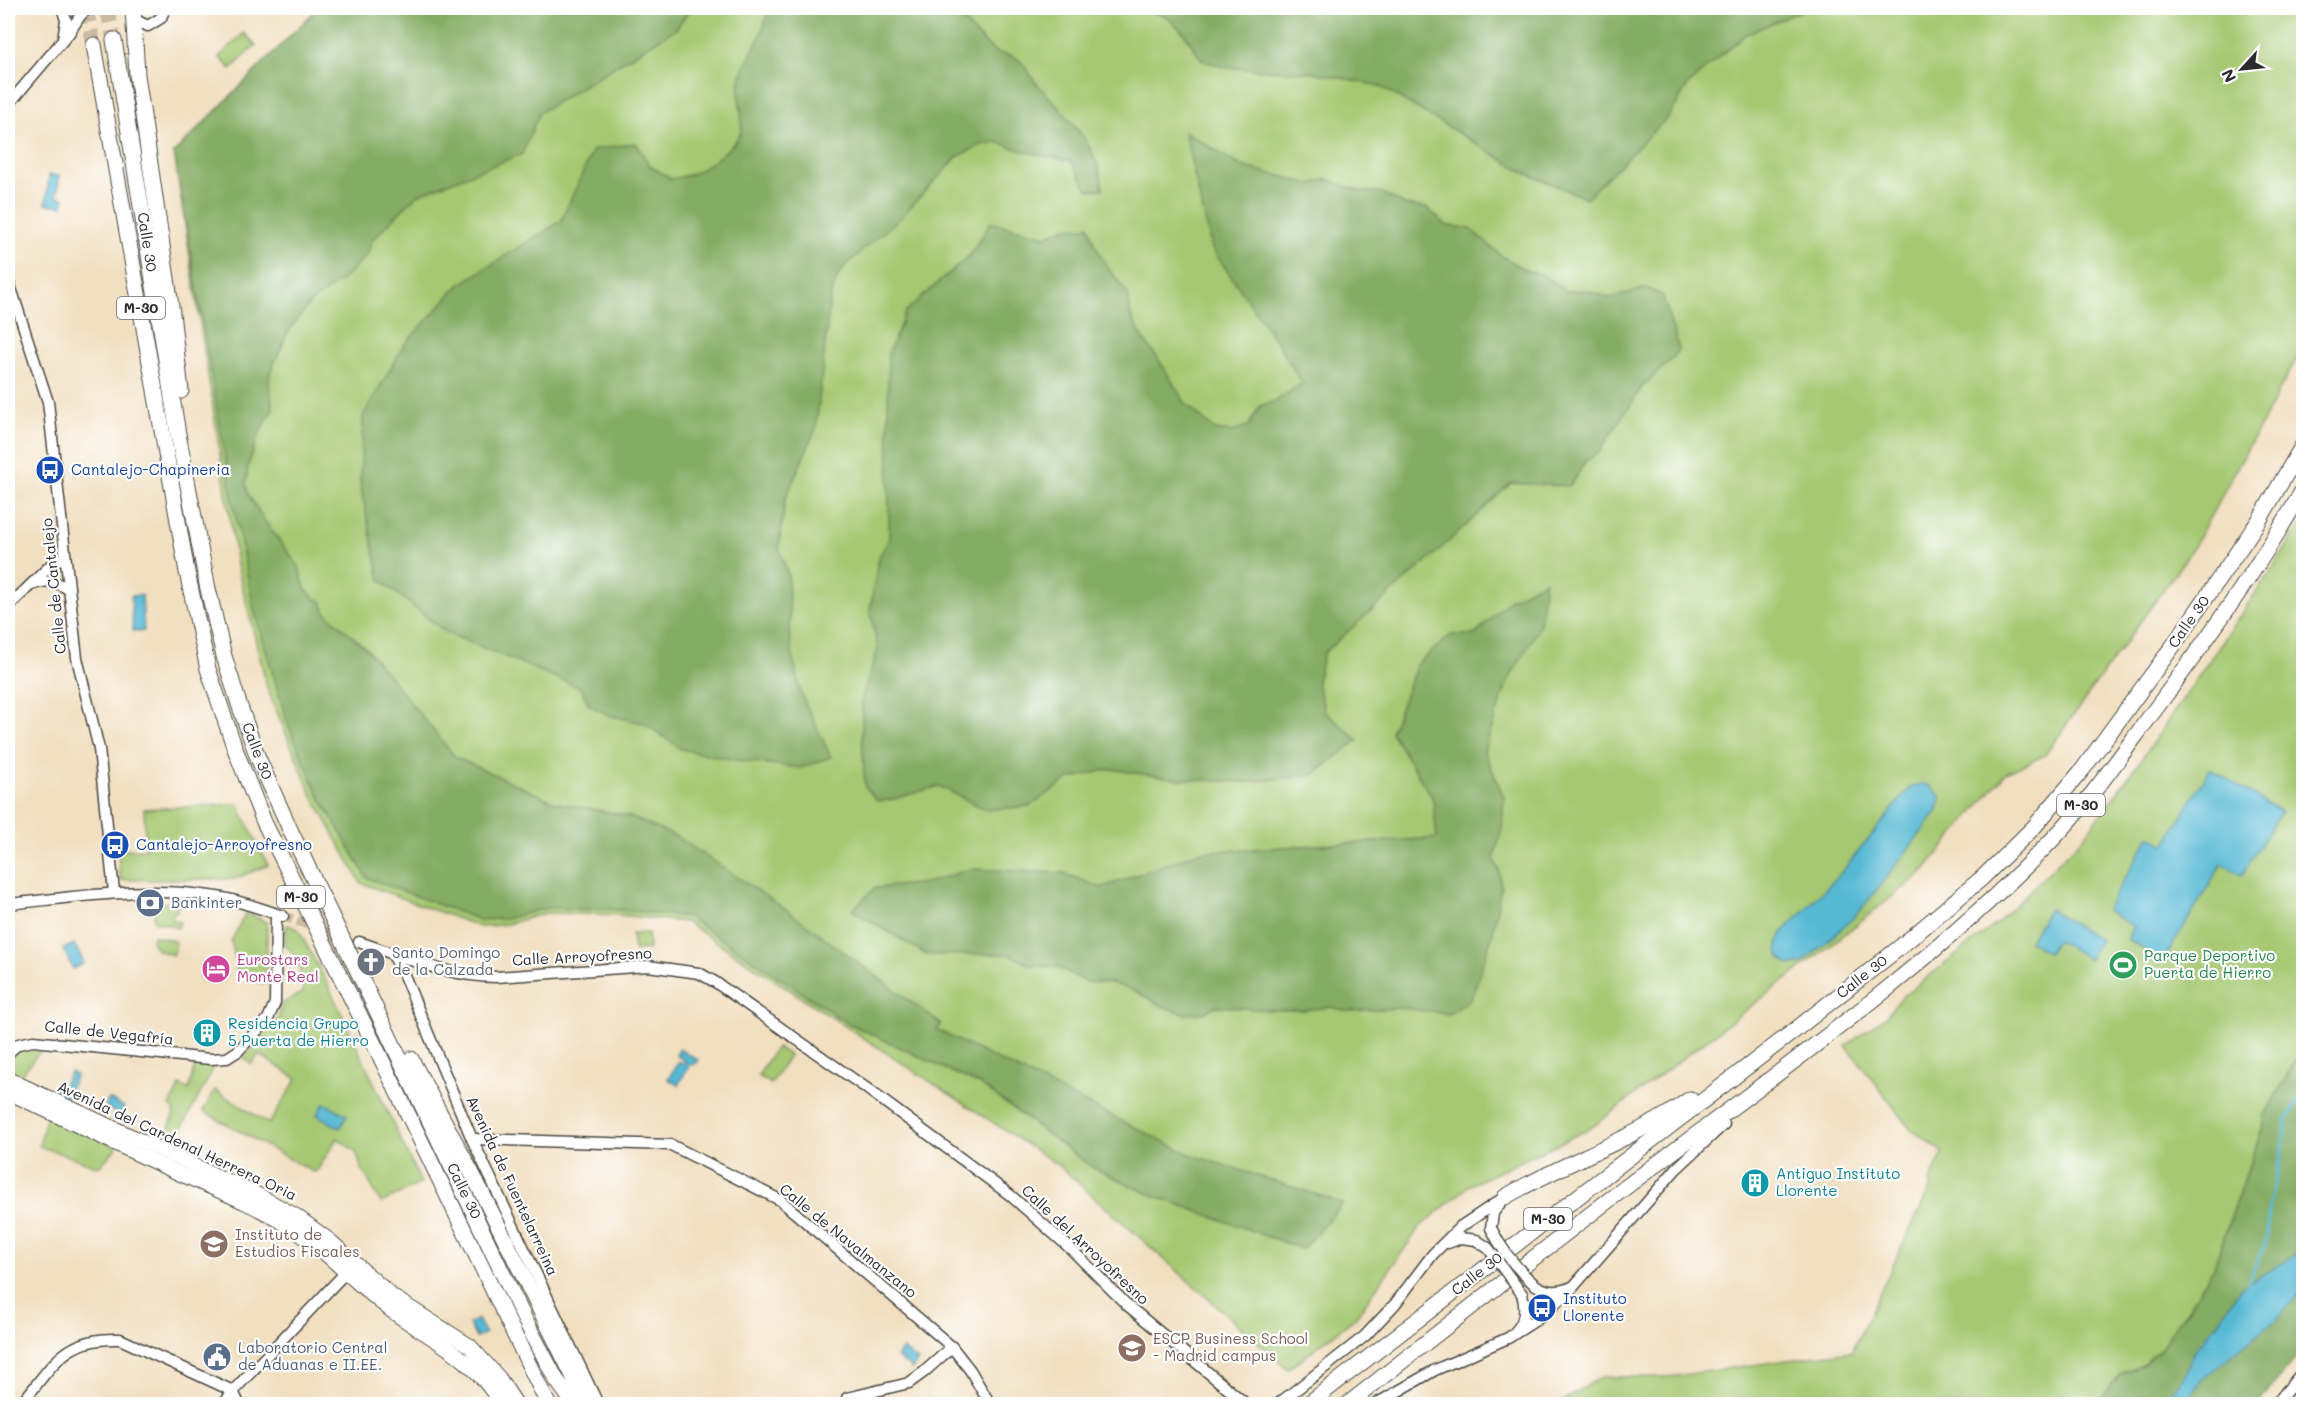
<svg xmlns="http://www.w3.org/2000/svg" width="2311" height="1412" font-family="Mali,sans-serif">
  <style>
    .green { fill: #a5c871; stroke: #687a4e; stroke-width: 1.5 }
    .forest { fill: #84ac63; stroke: #586c47; stroke-width: 1.5 }
    .water { fill: #56b9d4; stroke: #407280; stroke-width: 1.5 }
    .lines { fill: none; stroke-linecap: round; stroke-linejoin: round }
    .stream { stroke: #56b9d4; stroke-width: 3 }
    .minor-tunnel { stroke: #c9bba2; stroke-width: 10; stroke-dasharray: 10 5; stroke-linecap: butt }
    .highway-tunnel { stroke: #c9bba2; stroke-width: 15; stroke-dasharray: 15 8; stroke-linecap: butt }
    .minor-casing { stroke: #494641; stroke-width: 13 }
    .major-casing { stroke: #494641; stroke-width: 16 }
    .highway-casing { stroke: #494641; stroke-width: 17 }
    .minor { stroke: #fff; stroke-width: 10 }
    .major { stroke: #fff; stroke-width: 14 }
    .highway { stroke: #fff; stroke-width: 15 }
    .minor-bridge-casing { stroke: #494641; stroke-width: 13; stroke-linecap: butt }
    .minor-bridge { stroke: #fff; stroke-width: 10 }
    .labels { text-anchor: middle; stroke-width: 4.5; stroke-linejoin: round; paint-order: stroke }
    .shield { fill: #fff; stroke: #6b6b6b; stroke-width: 1.5 }
    .shield-label { font-size: 14px; font-weight: bold; fill: #2b2b2b }
    .street-label { font-size: 15px; fill: #2b2b2b; stroke: #fff }
    .transit-label { font-size: 15px; fill: #164399; stroke: #fff; text-anchor: start }
    .service-label { font-size: 15px; fill: #4e5e75; stroke: #fff; text-anchor: start }
    .worship-label { font-size: 15px; fill: #5b616d; stroke: #fff; text-anchor: start }
    .leisure-label { font-size: 15px; fill: #27864d; stroke: #fff; text-anchor: start }
    .hotel-label { font-size: 15px; fill: #b23c85; stroke: #fff; text-anchor: start }
    .culture-label { font-size: 15px; fill: #0d838f; stroke: #fff; text-anchor: start }
    .education-label { font-size: 15px; fill: #785e54; stroke: #fff; text-anchor: start }
  </style>
  <rect width="100%" height="100%" fill="#fff"/>
  <filter id="ink" filterUnits="userSpaceOnUse"><feTurbulence type="fractalNoise" baseFrequency=".0167" numOctaves="2"/><feDisplacementMap in="SourceGraphic" scale="12" xChannelSelector="R" yChannelSelector="G"/><feConvolveMatrix kernelMatrix="1 2 1 2 8 2 1 2 1" color-interpolation-filters="sRGB"/></filter>
  <filter id="wash" filterUnits="userSpaceOnUse"><feTurbulence type="fractalNoise" baseFrequency=".008" numOctaves="4" result="noise"/><feDisplacementMap in="SourceGraphic" scale="24" xChannelSelector="R" yChannelSelector="G"/><feGaussianBlur stdDeviation="1.35" result="paint"/><feColorMatrix in="noise" values="0 0 0 0 0 0 0 0 0 0 0 0 0 0 0 0 0 1.4 0 .05"/><feComposite in="paint" operator="in"/></filter>
  <g filter="url(#wash)">
    <rect width="100%" height="100%" fill="#f1dfc0"/>
    <!-- green -->
    <g class="green">
      <path d="M318,8H2303V347L2193,548L2045,755L2006,773L1922,873L1804,966L1591,1128L1470,1185L1420,1227L1355,1318L1288,1369L1058,1165L686,922L619,915L546,913L507,924L480,927L361,883L312,795L268,691L237,564L174,153Z"/>
      <path d="M244,33L256,45L231,69L219,57Z"/>
      <path d="M2303,520V1047L2264,1117V1124L2214,1266L2205,1283L2162,1347L2144,1364L2121,1374L2096,1404H1558L1601,1377H1668L1852,1351L1931,1186L1930,1181L1943,1153L1911,1129L1846,1046L1886,1016L1901,998L1997,923L2085,836L2143,757L2283,553Z"/>
      <path d="M238,804L268,865L234,879L122,880L120,878L118,850L146,849L144,809Z"/>
      <path d="M154,903H178L177,911L173,913L171,919L180,922L178,928L154,921Z"/>
      <path d="M246,913L267,922L266,983H258V980L243,976L236,969L238,968L231,941Z"/>
      <path d="M288,925L298,929L327,983L421,1183L381,1203L361,1167L356,1152L337,1138L317,1171L313,1172L203,1111L215,1090L269,1124L297,1079L259,1054L252,1064L243,1058L278,1019L282,1004L303,992C302,974 299,957 285,945L286,927Z"/>
      <path d="M648,933L649,949L634,950L632,934Z"/>
      <path d="M153,936L175,941L176,943L173,955L158,950L152,942Z"/>
      <path d="M30,1047H43L19,1078L8,1071L9,1059L20,1050Z"/>
      <path d="M776,1047L789,1055L771,1084L758,1076Z"/>
      <path d="M195,1064L215,1066L172,1147L163,1146L175,1110L170,1106L180,1085L189,1090Z"/>
      <path d="M47,1114L117,1147L99,1167L39,1146Z"/>
    </g>
    <!-- forest -->
    <g class="forest">
      <path d="M318,8H690L677,28L539,113L522,154L417,195L372,240L368,253L359,263L344,278L310,303L289,330L270,373L269,383L273,409L258,436L248,466L246,483L248,494L264,520L299,567L305,589L316,599L322,601L326,613L367,649L455,757L555,802L628,816L677,837L791,913L941,1024L937,1030L1189,1154L1343,1203L1302,1249L1147,1193L1092,1167L982,1086L848,1023L688,917L620,910L547,908L505,919L480,920L367,878L318,794L288,725L254,610L232,498L174,153Z"/>
      <path d="M768,8H950C964,21 978,38 993,50C1000,55 1011,53 1019,60C1027,66 1031,78 1038,85C1066,116 1099,145 1103,189L1088,190L1071,161L1022,151L997,142L981,145L957,157L901,217L847,264L837,277L830,298L816,428L785,500L779,547L788,575L791,647L801,694L831,757L800,768L729,759L681,749L644,723L608,715L589,705L581,688L447,633L380,580L360,484L363,416L404,345L459,285L561,221L593,150L636,143L650,166L671,179C678,177 687,177 694,173C706,167 738,145 741,131C744,113 735,94 741,76C750,52 765,34 768,8Z"/>
      <path d="M1136,8H1808L1746,34L1714,61L1687,86L1670,115L1586,198L1523,172L1380,86L1313,72L1259,70L1223,67L1202,60L1184,33L1166,16Z"/>
      <path d="M1184,131L1241,166L1311,184L1328,179L1362,192H1380L1405,205L1427,208L1446,225L1470,229L1503,257L1527,271L1541,274L1566,291L1586,290L1610,298L1646,288L1662,295L1679,349L1672,359L1642,387L1599,452L1585,462L1570,486L1511,483L1456,535L1324,653L1317,682L1325,712L1358,740L1313,775L1249,782L1176,779L1110,769L1069,779L1030,806L986,810L939,786L890,800L877,801L865,787L862,736V698L878,649L870,610L878,559L889,539L888,354L906,311L970,255L991,222L1046,236L1066,227L1083,228L1089,225L1094,243L1108,268L1128,294L1131,316L1145,342L1157,357L1186,404L1215,430L1232,432L1249,425L1260,406L1276,401L1302,383L1278,344L1212,249Z"/>
      <path d="M1545,581L1540,625L1507,683L1484,751L1504,797L1502,829L1494,859L1499,870L1501,887L1492,936L1471,999L1449,1014L1402,1008L1348,1011L1330,1007L1304,1010H1269L1215,1006L1204,1013L1185,1014L1162,1006L1135,991L1112,983L1086,982L1058,967L1033,966L1008,954L927,955L852,910L875,888L926,883L971,869L1064,873L1101,888L1200,852L1437,838L1433,799L1391,732L1417,664L1451,635H1475L1509,600Z"/>
      <path d="M2303,1047V1350L2257,1404H2096L2121,1374L2144,1364L2162,1347L2173,1328L2190,1307L2214,1266L2264,1124V1117Z"/>
    </g>
    <!-- water -->
    <g class="water">
      <path d="M49,175L59,176L57,197L64,198L63,206L46,204Z"/>
      <path d="M142,595L144,631H133L131,596Z"/>
      <path d="M2210,769L2281,812L2242,875L2222,864L2163,961L2127,939L2134,927L2106,910L2150,836L2165,845Z"/>
      <path d="M1924,784L1930,786L1940,796L1938,811L1864,906L1852,919L1804,962C1782,973 1770,950 1783,932L1840,874L1910,788Z"/>
      <path d="M2049,909L2100,940L2089,959L2057,940L2048,953L2029,941Z"/>
      <path d="M74,944L84,963L73,969L63,949Z"/>
      <path d="M680,1049L698,1060L694,1065L690,1064L678,1085L668,1079L679,1061L683,1064L685,1061L676,1055Z"/>
      <path d="M70,1072L76,1075L65,1098L52,1092L56,1084L62,1087Z"/>
      <path d="M109,1099L124,1107L120,1115L105,1107Z"/>
      <path d="M324,1103L347,1115L340,1128L317,1115Z"/>
      <path d="M2303,1251V1290L2277,1319L2203,1378L2184,1404H2160L2184,1377L2194,1350L2216,1325L2241,1287Z"/>
      <path d="M478,1319L485,1333L476,1338L469,1324Z"/>
      <path d="M903,1349L918,1361L912,1369L897,1357Z"/>
    </g>
    <g class="lines">
      <!-- stream -->
      <path class="stream" d="M2248,1283L2267,1239L2269,1205L2283,1149L2286,1122L2304,1089"/>
    </g>
  </g>
  <g filter="url(#ink)">
    <g class="lines">
      <!-- minor-tunnel -->
      <path class="minor-tunnel" d="M283,916L359,942"/>
      <!-- highway-tunnel -->
      <g class="highway-tunnel">
        <path d="M86,8L94,45"/>
        <path d="M107,8L114,40"/>
      </g>
      <!-- minor casing -->
      <g class="minor-casing">
        <g id="minor">
          <path d="M62,8L66,20L63,39"/>
          <path d="M133,19L148,26L161,18L165,8"/>
          <path d="M8,105L69,33L80,16L88,8"/>
          <path d="M8,279L48,402L77,658L99,749L114,892"/>
          <path d="M33,584C48,579 56,582 69,589"/>
          <path d="M8,607L54,562L65,557"/>
          <path d="M8,904C77,897 147,885 217,897C239,900 261,909 283,916"/>
          <path d="M359,942C404,957 448,977 497,977L648,966L699,973L715,982L866,1088L1010,1195L1071,1249L1127,1305L1246,1404"/>
          <path d="M391,953L401,968L472,1139L598,1404"/>
          <path d="M8,1053L18,1044L33,1041L210,1059L227,1058L238,1051L268,1019L275,1003L276,914"/>
          <path d="M472,1139L671,1145L780,1200L952,1347L970,1370L990,1404"/>
          <path d="M1491,1228L1493,1213L1501,1202"/>
          <path d="M1448,1243L1461,1238L1476,1240"/>
          <path d="M1534,1284C1547,1293 1558,1293 1572,1287"/>
          <path d="M1515,1332C1526,1321 1526,1308 1522,1294"/>
          <path d="M847,1398L909,1383L924,1372L952,1347"/>
          <path d="M21,1404C53,1366 63,1337 120,1339L233,1391L239,1404"/>
          <path d="M224,1404L233,1391L347,1271"/>
          <path d="M1278,1404L1365,1336L1395,1304L1433,1254L1460,1227L1505,1197"/>
          <path d="M1376,1404L1435,1370L1508,1338L1542,1316L1574,1286L1676,1169L1724,1124"/>
          <path d="M2276,1404L2304,1370"/>
        </g>
      </g>
      <!-- major casing -->
      <g class="major-casing">
        <g id="major">
          <path d="M8,1079L256,1194L296,1216L330,1241L393,1297L470,1346L499,1378L516,1404"/>
          <path d="M8,1092C64,1119 120,1146 176,1172C214,1189 252,1203 287,1225C326,1249 355,1284 392,1311C438,1345 469,1352 501,1404"/>
        </g>
      </g>
      <!-- highway casing -->
      <g class="highway-casing">
        <g id="highway">
          <path d="M133,8L137,75L172,313L181,391"/>
          <path d="M114,40L178,434L208,589L224,656L239,704L258,758L293,836L525,1320L556,1379L574,1404"/>
          <path d="M94,45L187,572L208,669L235,749L264,822L378,1052L548,1404"/>
          <path d="M411,1059L476,1181L587,1404"/>
          <path d="M1505,1197C1564,1162 1636,1139 1690,1099"/>
          <path d="M1308,1404L1790,1034L1899,948L1982,878L2034,827L2083,769L2173,646L2260,519L2304,443"/>
          <path d="M1348,1404C1454,1321 1558,1237 1666,1157C1798,1058 1935,961 2050,842C2089,802 2121,755 2154,711C2207,639 2260,566 2304,488"/>
        </g>
      </g>
      <!-- minor -->
      <use href="#minor" class="minor"/>
      <!-- major -->
      <use href="#major" class="major"/>
      <!-- highway -->
      <use href="#highway" class="highway"/>
      <!-- minor-bridge casing -->
      <g class="minor-bridge-casing">
        <g id="minor-bridge">
          <path d="M1491,1228C1501,1249 1517,1269 1534,1284"/>
          <path d="M1476,1240L1488,1248L1522,1294"/>
        </g>
      </g>
      <!-- minor-bridge -->
      <use href="#minor-bridge" class="minor-bridge"/>
    </g>
  </g>
  <!-- icons -->
  <defs>
    <g id="bus-disc" transform="scale(1.5)"><circle r="9.5" fill="#1a4fb4" stroke="#fff"/><path d="M-5-6H5V4H4V6H2V4H-2V6H-4V4H-5ZM-3.5-4V0h7V-4ZM-3.5 1.2v1.5H-2V1.2ZM2 1.2v1.5H3.5V1.2Z" fill="#fff"/></g>
    <g id="bank-disc" transform="scale(1.5)"><circle r="9.5" fill="#5c6f8a" stroke="#fff"/><path d="M-6-4H6V4H-6ZM0-2.3a2.3 2.3 0 1 0 0 4.6a2.3 2.3 0 1 0 0-4.6Z" fill="#fff"/></g>
    <g id="church-disc" transform="scale(1.5)"><circle r="9.5" fill="#6b7280" stroke="#fff"/><path d="M-1.2-6h2.4v3.5h3.3v2.4h-3.3V6h-2.4V-.1h-3.3v-2.4h3.3Z" fill="#fff"/></g>
    <g id="stadium-disc" transform="scale(1.5)"><circle r="9.5" fill="#2e9e5b" stroke="#fff"/><path d="M0-5a6.5 5 0 1 0 0 10a6.5 5 0 1 0 0-10ZM-3.5-1.8h7v3.6h-7Z" fill="#fff"/></g>
    <g id="hotel-disc" transform="scale(1.5)"><circle r="9.5" fill="#d1479c" stroke="#fff"/><path d="M-6-4.5h1.5V1H6V5H4.5V3h-9V5H-6ZM-4 0a1.8 1.8 0 1 1 3.6 0ZM.5 0V-2.5h3Q6-2.5 6 0Z" fill="#fff"/></g>
    <g id="building-disc" transform="scale(1.5)"><circle r="9.5" fill="#0f9aa8" stroke="#fff"/><path d="M-4-6H4V6H1V3H-1V6H-4ZM-2.5-4.3h1.7v1.8h-1.7ZM.8-4.3h1.7v1.8H.8ZM-2.5-1h1.7V.8h-1.7ZM.8-1h1.7V.8H.8Z" fill="#fff"/></g>
    <g id="university-disc" transform="scale(1.5)"><circle r="9.5" fill="#8d6e63" stroke="#fff"/><path d="M0-5L7-2L0 1L-7-2ZM-4 1L0 2.5L4 1V4Q0 6-4 4Z" fill="#fff"/></g>
    <g id="civic-disc" transform="scale(1.5)"><circle r="9.5" fill="#5c6f8a" stroke="#fff"/><path d="M-.6-6.5H3V-4.5H.6V-3L4-1V1h2V6H-6V1h2V-1L-.6-3ZM-1.2 2.5V6h2.4V2.5Z" fill="#fff"/></g>
  </defs>
  <g fill-rule="evenodd">
    <use href="#bus-disc" x="50" y="470"/>
    <use href="#bus-disc" x="115" y="845"/>
    <use href="#bank-disc" x="150" y="903"/>
    <use href="#church-disc" x="371" y="962"/>
    <use href="#stadium-disc" x="2123" y="965"/>
    <use href="#hotel-disc" x="216" y="969"/>
    <use href="#building-disc" x="207" y="1033"/>
    <use href="#building-disc" x="1755" y="1183"/>
    <use href="#university-disc" x="214" y="1244"/>
    <use href="#bus-disc" x="1542" y="1308"/>
    <use href="#university-disc" x="1132" y="1348"/>
    <use href="#civic-disc" x="217" y="1357"/>
  </g>
  <g class="labels">
    <!-- shield labels -->
    <g class="shield">
      <rect x="117" y="297" width="48" height="22" rx="4.5"/>
      <rect x="2057" y="794" width="48" height="22" rx="4.5"/>
      <rect x="277" y="886" width="48" height="22" rx="4.5"/>
      <rect x="1524" y="1208" width="48" height="22" rx="4.5"/>
    </g>
    <g class="shield-label">
      <text x="141" y="313">M-30</text>
      <text x="2081" y="810">M-30</text>
      <text x="301" y="902">M-30</text>
      <text x="1548" y="1224">M-30</text>
    </g>
    <!-- street labels -->
    <g class="street-label">
      <text transform="translate(147 242) rotate(81)" y="5">Calle 30</text>
      <text transform="translate(54 586) rotate(-96)" y="5">Calle de Cantalejo</text>
      <text transform="translate(2189 622) rotate(-55)" y="5">Calle 30</text>
      <text transform="translate(257 751) rotate(69)" y="5">Calle 30</text>
      <text transform="translate(582 957) rotate(-3)" y="5">Calle Arroyofresno</text>
      <text transform="translate(1862 977) rotate(-38)" y="5">Calle 30</text>
      <text transform="translate(109 1033) rotate(6)" y="5">Calle de Vegafría</text>
      <text transform="translate(177 1141) rotate(25)" y="5">Avenida del Cardenal Herrera Oria</text>
      <text transform="translate(512 1186) rotate(65)" y="5">Avenida de Fuentelarreina</text>
      <text transform="translate(464 1191) rotate(64)" y="5">Calle 30</text>
      <text transform="translate(848 1241) rotate(39)" y="5">Calle de Navalmanzano</text>
      <text transform="translate(1085 1245) rotate(43)" y="5">Calle del Arroyofresno</text>
      <text transform="translate(1477 1274) rotate(-38)" y="5">Calle 30</text>
    </g>
    <!-- transit labels -->
    <g class="transit-label">
      <text x="71" y="475">Cantalejo-Chapineria</text>
      <text x="136" y="850">Cantalejo-Arroyofresno</text>
      <text x="1563" y="1304">Instituto<tspan x="1563" dy="17">Llorente</tspan></text>
    </g>
    <!-- service labels -->
    <g class="service-label">
      <text x="171" y="908">Bankinter</text>
      <text x="238" y="1353">Laboratorio Central<tspan x="238" dy="17">de Aduanas e II.EE.</tspan></text>
    </g>
    <!-- worship labels -->
    <g class="worship-label">
      <text x="392" y="958">Santo Domingo<tspan x="392" dy="17">de la Calzada</tspan></text>
    </g>
    <!-- leisure labels -->
    <g class="leisure-label">
      <text x="2144" y="961">Parque Deportivo<tspan x="2144" dy="17">Puerta de Hierro</tspan></text>
    </g>
    <!-- hotel labels -->
    <g class="hotel-label">
      <text x="237" y="965">Eurostars<tspan x="237" dy="17">Monte Real</tspan></text>
    </g>
    <!-- culture labels -->
    <g class="culture-label">
      <text x="228" y="1029">Residencia Grupo<tspan x="228" dy="17">5 Puerta de Hierro</tspan></text>
      <text x="1776" y="1179">Antiguo Instituto<tspan x="1776" dy="17">Llorente</tspan></text>
    </g>
    <!-- education labels -->
    <g class="education-label">
      <text x="235" y="1240">Instituto de<tspan x="235" dy="17">Estudios Fiscales</tspan></text>
      <text x="1153" y="1344">ESCP Business School<tspan x="1153" dy="17">- Madrid campus</tspan></text>
    </g>
  </g>
  <!-- margin -->
  <rect width="2311" height="1412" fill="none" stroke="#fff" stroke-width="30"/>
  <!-- north arrow -->
  <g transform="translate(2242 69) rotate(243)" stroke="#ffffff" stroke-width="4.5" paint-order="stroke">
  <path d="M0-4.5L10 22L0 15L-10 22Z" fill="#2b2b2b"/>
  <text y="-9" font-size="16" font-weight="bold" text-anchor="middle" fill="#2b2b2b">N</text>
  </g>
</svg>
